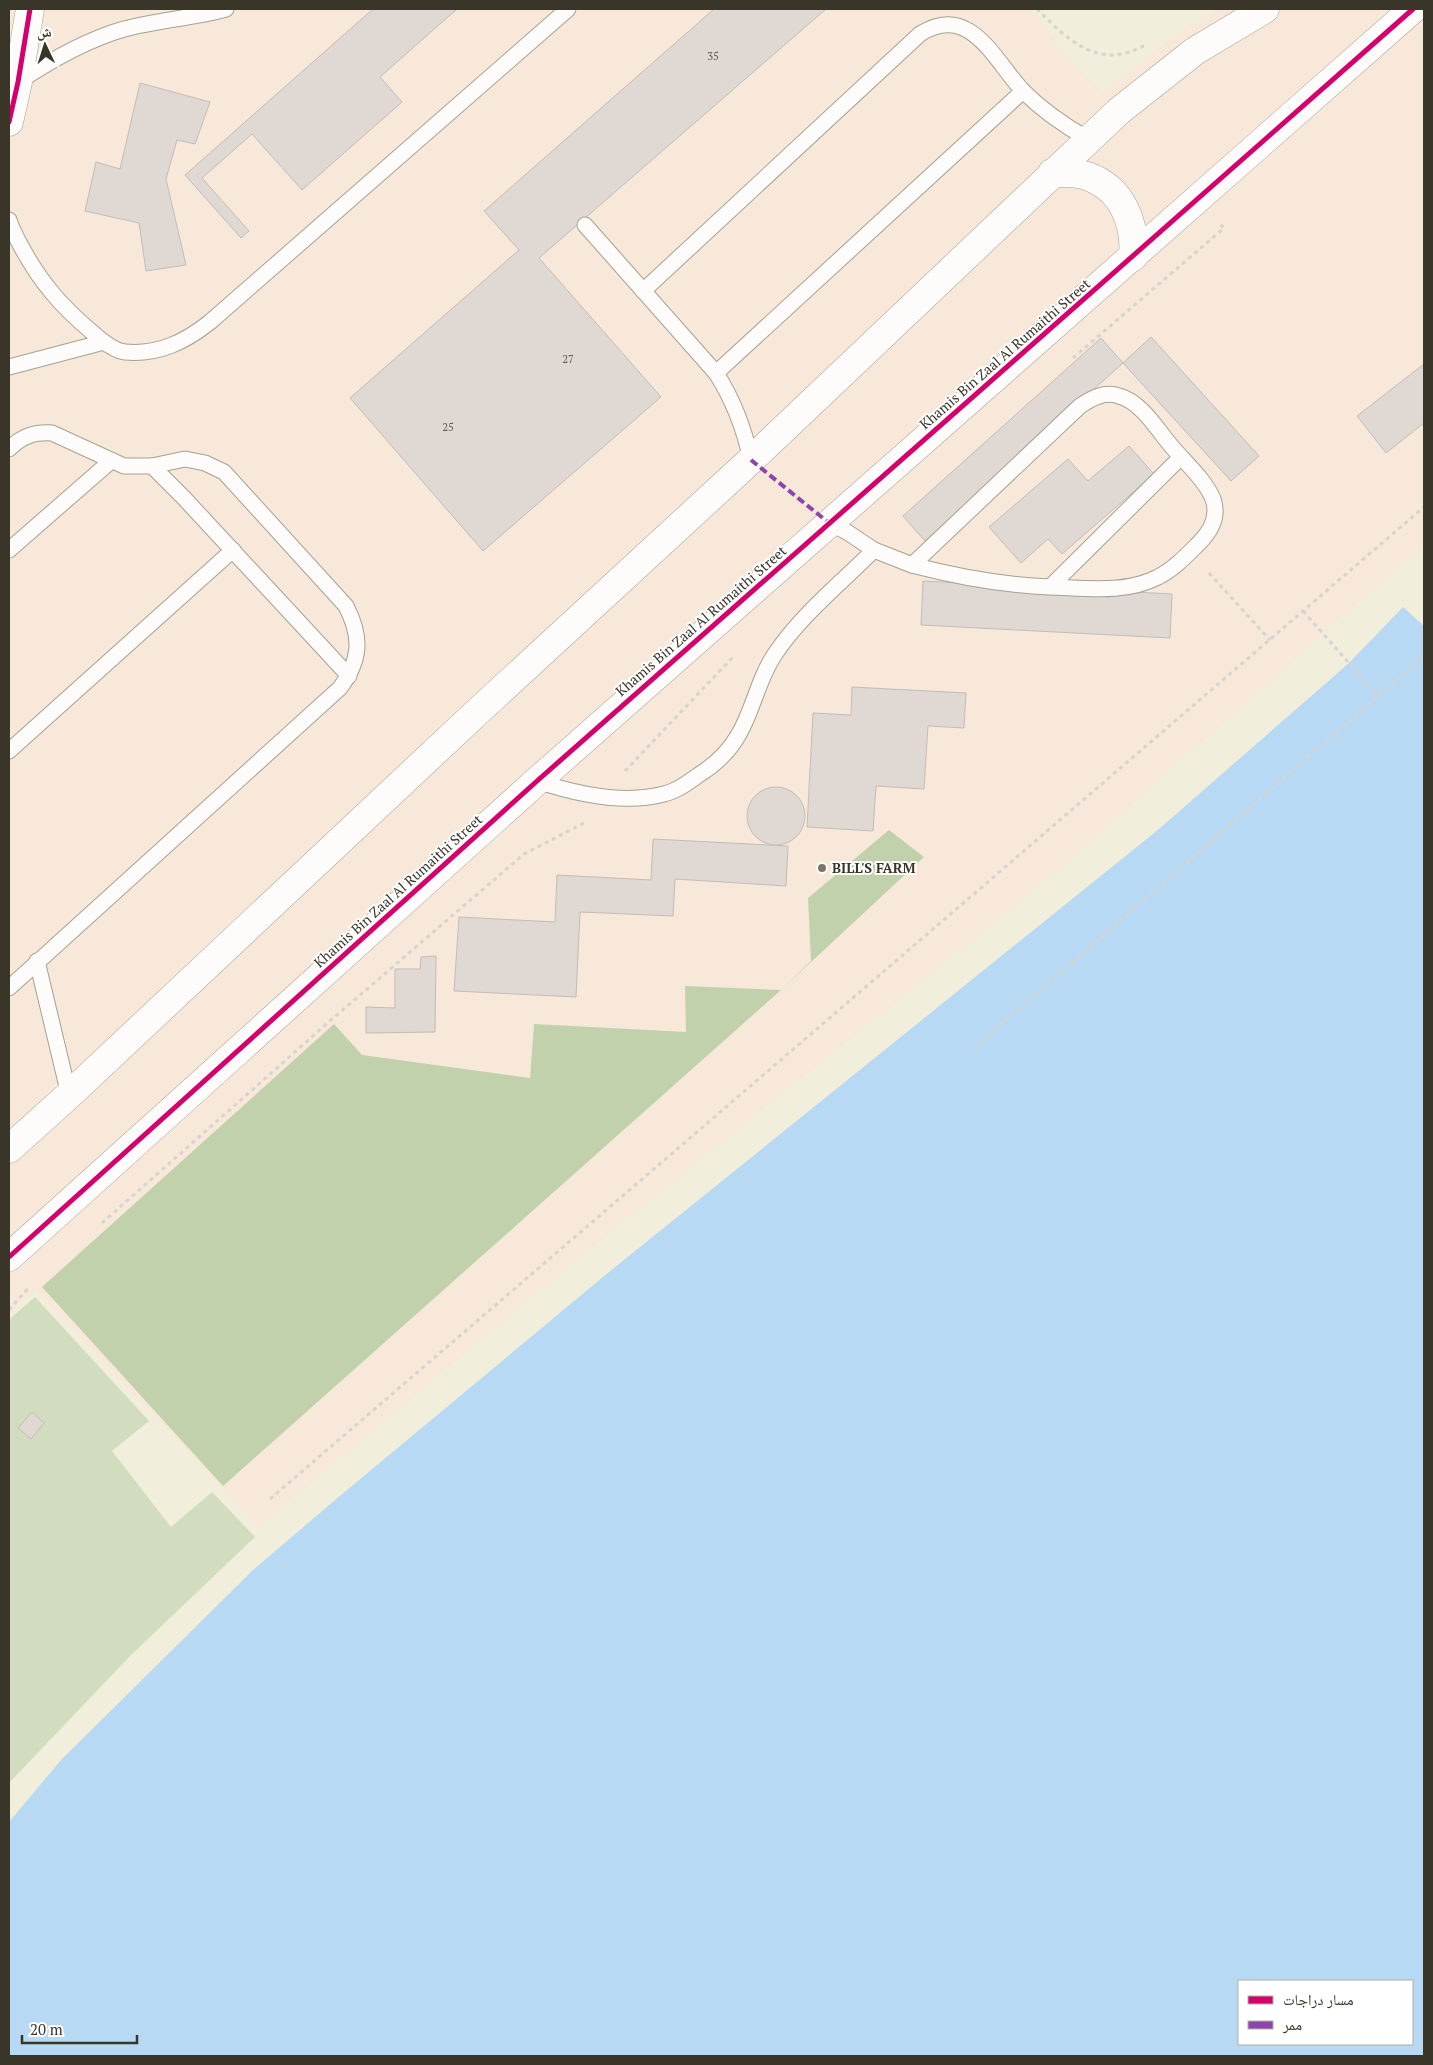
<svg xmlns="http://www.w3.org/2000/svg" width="1433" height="2065" font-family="'PT Serif','Noto Naskh Arabic',serif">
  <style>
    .commercial { fill: #f7e8da }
    .green { fill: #d2ddc0 }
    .forest { fill: #c1d1ab }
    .water { fill: #b8d9f3; fill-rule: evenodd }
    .building { fill: #dfd8d3; stroke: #c3bcb7 }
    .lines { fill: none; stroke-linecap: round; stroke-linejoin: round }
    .lane-casing { stroke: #a4a293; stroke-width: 17 }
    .street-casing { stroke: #a4a293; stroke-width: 29 }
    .path { stroke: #d5d4cf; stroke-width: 3; stroke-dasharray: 4 4; stroke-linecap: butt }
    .lane { stroke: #fdfcfa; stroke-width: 15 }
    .street { stroke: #fdfcfa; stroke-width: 28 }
    .quiet { stroke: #8e44ad; stroke-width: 4; stroke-dasharray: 8 4; stroke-linecap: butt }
    .cycleway-casing { stroke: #fff; stroke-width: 8 }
    .cycleway { stroke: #d6006c; stroke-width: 5 }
    .poi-dot { fill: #797667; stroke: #fff; stroke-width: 2 }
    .labels { text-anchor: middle; stroke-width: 4; stroke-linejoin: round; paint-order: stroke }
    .number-label { font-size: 11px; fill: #625e54 }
    .street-label { font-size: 14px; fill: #393629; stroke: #fff }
    .poi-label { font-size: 14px; font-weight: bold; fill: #393629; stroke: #fff; text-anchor: start }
  </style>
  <rect width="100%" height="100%" fill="#f1eedb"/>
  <!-- commercial -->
  <path class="commercial" d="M9,9H1032L1065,55L1102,93L1181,31L1216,9H1424V549L1400,565L1042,884L573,1262L258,1527L36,1289L9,1313Z"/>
  <!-- green -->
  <path class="green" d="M35,1297L149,1421L112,1451L171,1527L212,1492L255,1537L131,1655L9,1783V1322L12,1317Z"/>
  <!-- forest -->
  <path class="forest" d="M889,830L924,857L781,990L223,1486L42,1287L334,1024L362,1055L530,1078L534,1024L686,1032L685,986L781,990L811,961L808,898Z"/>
  <!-- water -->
  <path class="water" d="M1403,607L1424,626V2056H9V1822L61,1760L253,1570L341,1495L609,1272L1159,829L1349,663ZM1239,1981H1412V2044H1239Z"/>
  <!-- building -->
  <g class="building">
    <path d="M373,9H457L380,77L402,102L302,190L252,134L202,178L249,231L241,238L185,175Z"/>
    <path d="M714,9H826L539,258L661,397L483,551L350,398L519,250L484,211Z"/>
    <path d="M140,83L210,102L195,144L177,140L166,179L186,265L146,271L139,223L85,211L96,162L120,169Z"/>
    <path d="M1151,337L1259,456L1231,481L1123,363Z"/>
    <path d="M1101,338L1123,363L925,541L903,516Z"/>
    <path d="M1424,364V423L1386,453L1357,416Z"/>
    <path d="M1129,446L1154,474L1062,554L1048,539L1021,563L989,527L1068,459L1088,481Z"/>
    <path d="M923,581L1172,594L1170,638L921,625Z"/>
    <path d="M852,687L966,693L964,728L928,726L924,789L876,786L873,831L807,827L813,713L851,715Z"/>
    <circle cx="776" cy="816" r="29"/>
    <path d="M653,839L788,846L786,886L675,879L673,916L580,912L576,997L454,991L459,917L555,922L557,875L651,880Z"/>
    <path d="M436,956L435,1032L366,1033V1007L395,1008V969H420L421,957Z"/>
    <path d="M32,1412L44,1423L31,1439L18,1428Z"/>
  </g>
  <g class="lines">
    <!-- lane casing -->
    <g class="lane-casing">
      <g id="lane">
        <path d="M18,82C51,60 86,40 124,29C158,20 193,18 226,9"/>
        <path d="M9,220C12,230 17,239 22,248C41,283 62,307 93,333C101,340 114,351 125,352C158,355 185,342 210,322L568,9"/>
        <path d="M585,225L716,373C734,401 744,428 751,460"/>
        <path d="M643,291L920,34C970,2 994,60 1023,91C1042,110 1065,126 1088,139"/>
        <path d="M9,367L104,342"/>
        <path d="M716,373L1023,91"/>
        <path d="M9,449C22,436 34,432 52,433L124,466H152L185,459L205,463L224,472L346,606C362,637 361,660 340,688L9,988"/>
        <path d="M152,466L184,498L349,676"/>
        <path d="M829,523L847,532L874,550L912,565"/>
        <path d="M9,550L111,461"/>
        <path d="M1050,587C1085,588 1126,594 1158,577C1174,569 1187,555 1199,543C1211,531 1219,516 1213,499C1205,480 1186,463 1173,448C1158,431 1142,402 1119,396C1105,391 1092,398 1080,406L912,565C958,577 1002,585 1050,587L1181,457"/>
        <path d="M9,751L233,550"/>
        <path d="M537,781C576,794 623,805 664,794C677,791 689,782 700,774C716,764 730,750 739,734C754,708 758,679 775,654C801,615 841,583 874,550"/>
        <path d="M37,961L69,1095"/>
      </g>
    </g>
    <!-- street casing -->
    <g class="street-casing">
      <g id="street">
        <path d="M9,122L18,82L30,9"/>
        <path d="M1052,173C1063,173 1076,172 1087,176C1122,188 1136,223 1133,257"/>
        <path d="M9,1149L69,1095L474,715L751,460L1119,111L1195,51L1265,9"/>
        <path d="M9,1257L537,781L1413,9"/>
      </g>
    </g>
    <!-- path -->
    <g class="path">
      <path d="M1037,9C1060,32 1089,63 1126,53C1132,52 1138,48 1144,46"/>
      <path d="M1073,358L1224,228L1220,224"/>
      <path d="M1209,573L1270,640"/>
      <path d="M1303,611L1378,696"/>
      <path d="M625,771L734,656"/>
      <path d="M975,1047L1424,656"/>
      <path d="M102,1223L331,1020L524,854L584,823"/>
      <path d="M9,1310L30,1286"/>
      <path d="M270,1499L1424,507"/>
    </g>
    <!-- lane -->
    <use href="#lane" class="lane"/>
    <!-- street -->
    <use href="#street" class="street"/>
    <!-- quiet -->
    <path class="quiet" d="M751,460L829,523"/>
    <!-- cycleway casing -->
    <g class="cycleway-casing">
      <g id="cycleway">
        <path d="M9,122L18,82L30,9"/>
        <path d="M9,1257L537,781L1413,9"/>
      </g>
    </g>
    <!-- cycleway -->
    <use href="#cycleway" class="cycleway"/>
  </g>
  <!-- markers -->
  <circle class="poi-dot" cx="822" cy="868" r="5"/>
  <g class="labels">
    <!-- number labels -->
    <g class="number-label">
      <text x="713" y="60">35</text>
      <text x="568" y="363">27</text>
      <text x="448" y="431">25</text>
    </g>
    <!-- street labels -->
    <g class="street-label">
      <text transform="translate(1005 354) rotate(-41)" y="5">Khamis Bin Zaal Al Rumaithi Street</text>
      <text transform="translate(701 621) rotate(-41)" y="5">Khamis Bin Zaal Al Rumaithi Street</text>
      <text transform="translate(398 891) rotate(-42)" y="5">Khamis Bin Zaal Al Rumaithi Street</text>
    </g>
    <!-- poi labels -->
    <g class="poi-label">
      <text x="832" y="873">BILL'S FARM</text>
    </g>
  </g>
  <!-- border -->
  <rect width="1433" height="2065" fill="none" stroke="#393629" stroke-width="20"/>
  <!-- legend -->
  <rect x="1238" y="1980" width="175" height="65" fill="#ffffff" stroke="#b0afa9"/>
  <rect x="1248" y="1996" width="25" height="8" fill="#d6006c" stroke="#b0afa9"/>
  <text x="1283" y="2005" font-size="15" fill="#393629">مسار دراجات</text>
  <rect x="1248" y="2021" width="25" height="8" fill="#8e44ad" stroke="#b0afa9"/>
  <text x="1283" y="2030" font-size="15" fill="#393629">ممر</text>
  <!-- north arrow -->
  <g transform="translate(45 45) rotate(356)" stroke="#ffffff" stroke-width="4" paint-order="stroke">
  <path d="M0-4L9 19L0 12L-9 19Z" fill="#393629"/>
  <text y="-8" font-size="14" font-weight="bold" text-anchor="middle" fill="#393629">ش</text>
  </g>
  <!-- scale -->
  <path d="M22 2035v8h115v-8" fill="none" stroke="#393629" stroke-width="2.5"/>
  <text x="30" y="2035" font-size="15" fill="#393629" stroke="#ffffff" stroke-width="4" paint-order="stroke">20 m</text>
</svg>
